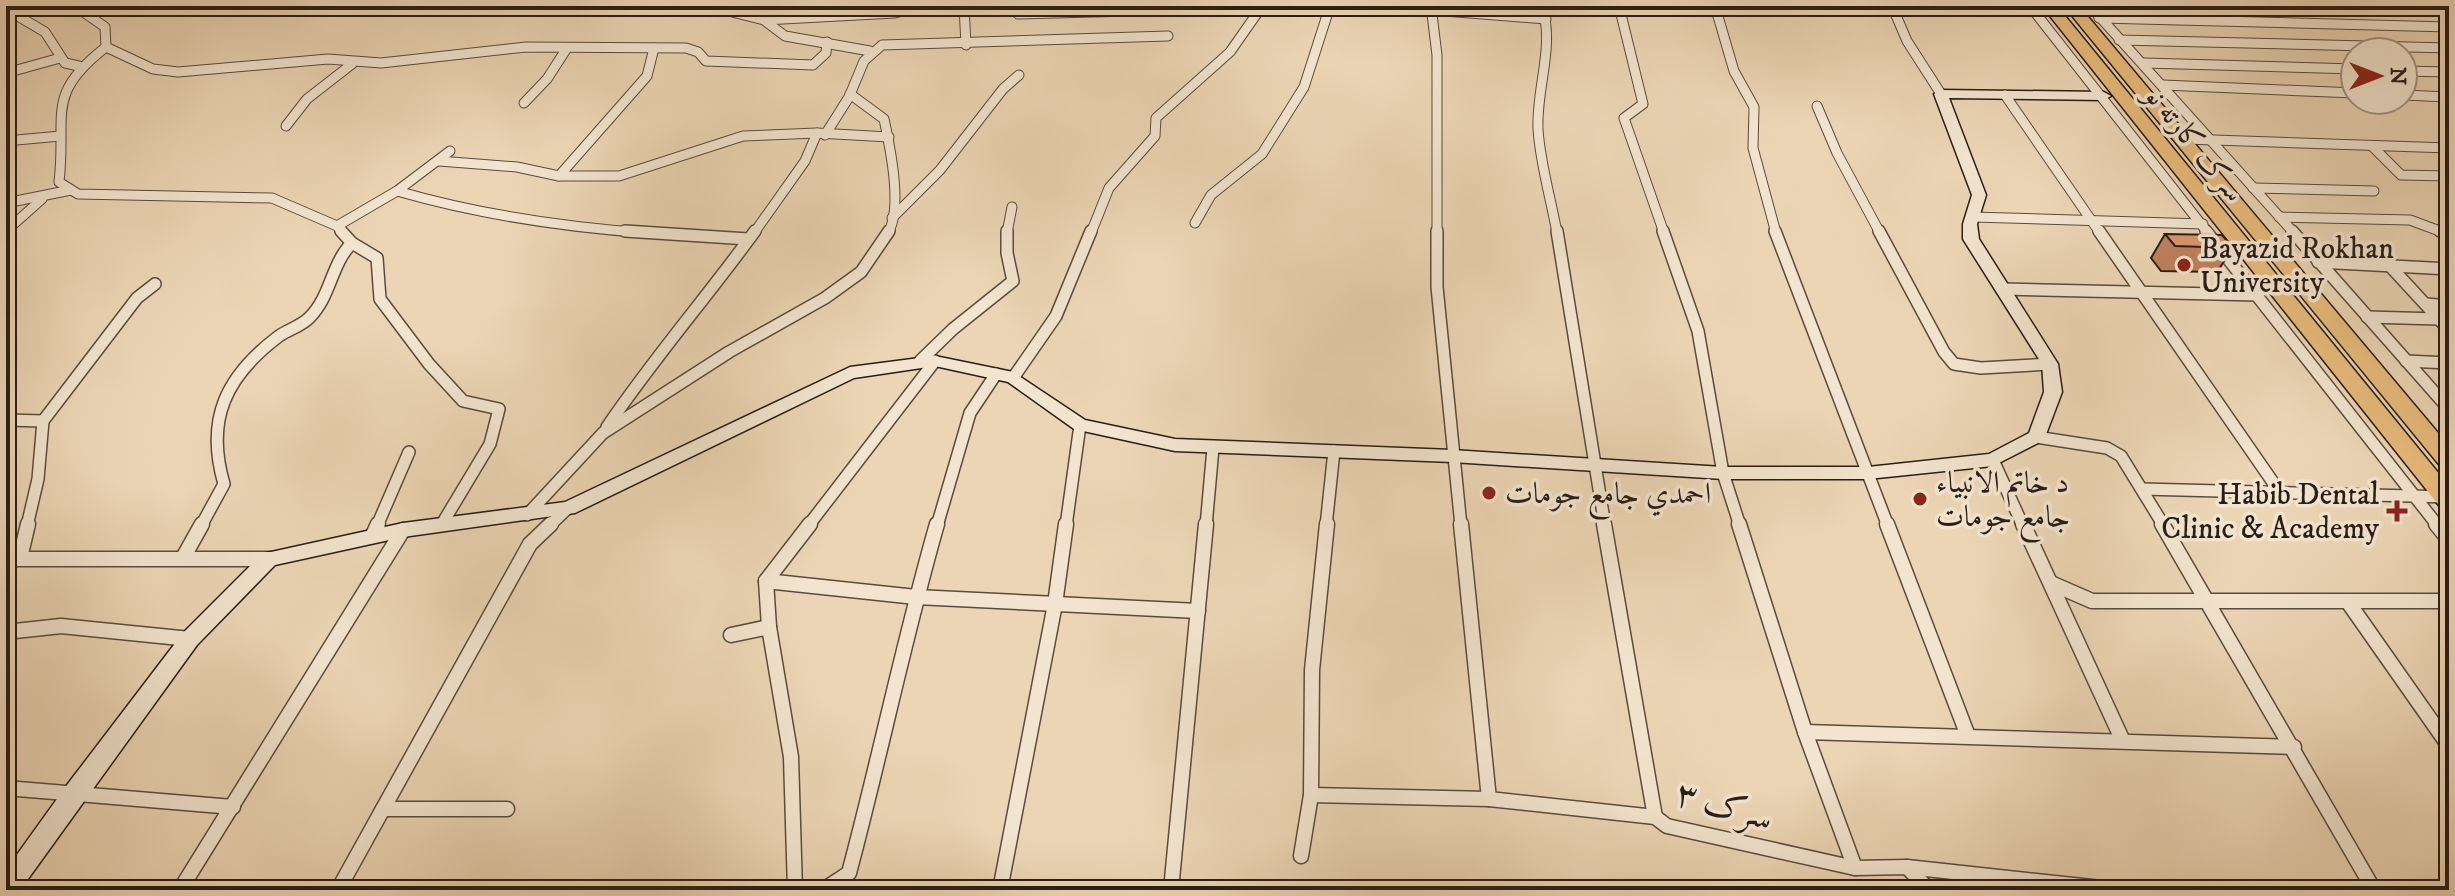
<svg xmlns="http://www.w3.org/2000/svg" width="2455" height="896" font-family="'IM FELL DW Pica',Amiri,serif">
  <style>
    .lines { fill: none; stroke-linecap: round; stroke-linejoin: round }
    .street-far2-casing { stroke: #5a4b3e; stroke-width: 11 }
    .street-far1-casing { stroke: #5a4b3e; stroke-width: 14 }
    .street-casing { stroke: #5a4b3e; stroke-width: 17 }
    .secondary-casing { stroke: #291d17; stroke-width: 3 }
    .highway-casing { stroke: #291d17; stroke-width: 3 }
    .street-far2 { stroke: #f2e4ce; stroke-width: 9 }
    .street-far1 { stroke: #f2e4ce; stroke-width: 11 }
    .street { stroke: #f2e4ce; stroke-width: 14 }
    .secondary { fill: #f2e4ce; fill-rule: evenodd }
    .highway { fill: #e6ba7a; fill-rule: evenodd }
    .wall { fill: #be805d; stroke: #291d17; stroke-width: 2 }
    .building { fill: #dd956c; stroke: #291d17; stroke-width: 2 }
    .poi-dot { fill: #8f2418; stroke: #f2e4ce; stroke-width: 3 }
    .labels { text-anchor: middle; stroke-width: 7; stroke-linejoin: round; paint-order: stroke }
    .street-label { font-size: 30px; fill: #291d17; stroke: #f2e4ce }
    .poi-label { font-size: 30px; fill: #291d17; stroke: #f2e4ce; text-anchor: start }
    .near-street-label { font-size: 36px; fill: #291d17; stroke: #f2e4ce }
  </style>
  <rect width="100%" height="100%" fill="#ebd5b4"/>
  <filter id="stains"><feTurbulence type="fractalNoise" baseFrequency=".0025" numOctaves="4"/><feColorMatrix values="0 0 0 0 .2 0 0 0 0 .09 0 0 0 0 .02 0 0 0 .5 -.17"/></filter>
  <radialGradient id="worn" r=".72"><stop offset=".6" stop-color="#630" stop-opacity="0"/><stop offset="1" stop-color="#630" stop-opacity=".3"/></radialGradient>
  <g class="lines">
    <!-- street-far2 casing -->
    <g class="street-far2-casing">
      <g id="street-far2">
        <path d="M75,6L105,27L106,47C44,95 67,114 59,182L78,194L272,198L337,226L343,233"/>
        <path d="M708,6L764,20L785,36L870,51"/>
        <path d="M763,6L764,20L895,13L921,6"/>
        <path d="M964,6L966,45"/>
        <path d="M1011,6L1018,14L1169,10"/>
        <path d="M1431,6L1437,55V233"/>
        <path d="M1542,6C1555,47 1536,88 1538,129C1540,163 1551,199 1557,233"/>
        <path d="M1619,6L1643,104L1624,118L1664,233"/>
        <path d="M1715,6L1734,71L1754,107L1753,148L1776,233"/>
        <path d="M1892,6L1907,41L1941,94"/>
        <path d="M2030,6L2208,233"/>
        <path d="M2090,6L2294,233"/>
        <path d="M6,9L45,32L65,63L79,66"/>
        <path d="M1432,10L1546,19"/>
        <path d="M2099,18L2449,27"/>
        <path d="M2119,40L2449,48"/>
        <path d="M106,47L153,69L178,72L328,59L381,63L526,47L686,48L698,52L706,61L813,65L826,53L827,42"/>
        <path d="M2144,63L2355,69"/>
        <path d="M2403,71L2449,72"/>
        <path d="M6,73L60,58"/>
        <path d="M2163,85L2355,93"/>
        <path d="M850,94L884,119C890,147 903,208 888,233"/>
        <path d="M2005,95L2100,233"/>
        <path d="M2403,95L2449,97"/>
        <path d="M524,103L547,79L567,48"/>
        <path d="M1817,106L1837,153L1880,233"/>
        <path d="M286,126L307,99L352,64"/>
        <path d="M825,135L849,97L864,61L882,45L1168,36"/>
        <path d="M2184,139L2449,148"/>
        <path d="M6,141L60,136"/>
        <path d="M2372,146L2401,175L2449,176"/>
        <path d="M439,161L517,167L559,176H619L743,136L817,133L889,137"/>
        <path d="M559,176L647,76L654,48"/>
        <path d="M2253,188L2374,191"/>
        <path d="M397,191C477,214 563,227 647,233"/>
        <path d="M6,203L71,190"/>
        <path d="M1973,217L2203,224"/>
        <path d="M2279,217L2410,220L2445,233"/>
        <path d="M892,218L940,170L1003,89L1019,75"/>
        <path d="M1195,223L1211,195L1262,154L1304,87L1330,6"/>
        <path d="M337,226L397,191L450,151"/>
        <path d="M6,231L42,199"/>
        <path d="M754,233L805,161L817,133"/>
        <path d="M1007,233L1012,207"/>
        <path d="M1091,233L1109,188L1155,136L1156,118L1230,52L1258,12V6"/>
      </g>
    </g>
    <!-- street-far1 casing -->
    <g class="street-far1-casing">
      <g id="street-far1">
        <path d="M341,231L352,243L377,258L380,299L429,364L463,401L499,409L490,444L442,524"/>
        <path d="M625,231L748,239"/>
        <path d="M1437,231V287L1461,526"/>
        <path d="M1557,231L1605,526"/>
        <path d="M1663,231L1698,331L1723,473L1740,526"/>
        <path d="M1775,231L1888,526"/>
        <path d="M1879,231L1944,352L1954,364L1981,368L2050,364"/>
        <path d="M2099,231L2279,491"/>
        <path d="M2206,231L2438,526"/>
        <path d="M2292,231L2449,409"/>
        <path d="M2440,231L2449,234"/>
        <path d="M2318,262L2449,269"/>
        <path d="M2390,266L2449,330"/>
        <path d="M2003,289L2258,295"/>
        <path d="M2426,304L2449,306"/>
        <path d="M2367,317L2439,319"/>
        <path d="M920,361L953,329L1013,281L1007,253V231"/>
        <path d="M2406,361L2449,363"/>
        <path d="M1013,378L1056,316L1091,231"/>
        <path d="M6,420L43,421"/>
        <path d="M607,427C653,359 707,297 755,231"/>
        <path d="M2036,437L2107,448L2121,456L2164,526"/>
        <path d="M1993,460L2023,526"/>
        <path d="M2142,489L2449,497"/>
        <path d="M527,515L603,433L729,352L825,298L861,272L889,231"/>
        <path d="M27,526L38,479L43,421L137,298L155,284"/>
        <path d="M201,526L224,484C205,419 226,376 279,336C289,329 302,326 310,317C331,296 331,264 352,243"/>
        <path d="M377,526L409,452"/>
        <path d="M549,526L568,508"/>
        <path d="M808,526L935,361"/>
        <path d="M937,526L970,413L996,374"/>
        <path d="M1066,526L1080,425"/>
        <path d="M1206,526L1213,448"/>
        <path d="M1326,526L1334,451"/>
      </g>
    </g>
    <!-- street casing -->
    <g class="street-casing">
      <g id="street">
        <path d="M1461,524L1489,799"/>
        <path d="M1604,524L1655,817"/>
        <path d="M1739,524L1805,732L1855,868"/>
        <path d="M1887,524L1968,736"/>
        <path d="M2023,524L2122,739"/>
        <path d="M2162,524L2374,890"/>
        <path d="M2436,524L2449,540"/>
        <path d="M373,535L378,524"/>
        <path d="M20,558L28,524"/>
        <path d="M183,558L202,524"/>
        <path d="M6,559H269"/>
        <path d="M766,581L916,597L1198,611"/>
        <path d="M2053,584L2092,601H2449"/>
        <path d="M2348,602L2449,746"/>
        <path d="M6,632L61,626L190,639"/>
        <path d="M731,635L769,627"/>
        <path d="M1805,732L2294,747"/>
        <path d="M6,788L233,807"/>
        <path d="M1311,795L1489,799L1655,817L1667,826L1855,868L1907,867L2120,890"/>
        <path d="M383,809H507"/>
        <path d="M1301,856L1311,795L1312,670L1327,524"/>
        <path d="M1907,867L1929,890"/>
        <path d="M180,890L403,530"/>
        <path d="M338,890L530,544L551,524"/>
        <path d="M795,890L791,757L769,627L766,581L810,524"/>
        <path d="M823,890L849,873C880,757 904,639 937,524"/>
        <path d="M1000,890L1055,604L1066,524"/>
        <path d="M1171,890L1206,524"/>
      </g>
    </g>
    <!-- secondary casing -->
    <g class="secondary-casing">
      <path id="secondary" d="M1941,90L2104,92L2111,96L2104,100L1949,98L1986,195L1977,224L1979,239L2058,364L2062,392L2045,437L2042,441L1993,466L1868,479H1723L1452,462L1175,451L1074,429L1008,382L935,366L854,378L575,513L403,537L275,565L197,645L20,890H6V870L67,785L183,633L262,554L403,523L565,502L850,367L935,356L1013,372L1085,420L1175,439L1452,450L1723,467H1868L1989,454L2029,433L2044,392L2042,364L1963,239V224L1972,195L1934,94Z"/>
    </g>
    <!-- highway casing -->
    <g class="highway-casing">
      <g id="highway">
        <path d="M2042,6H2057L2449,486V510L2441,508Z"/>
        <path d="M2064,6H2079L2449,446V469L2441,467Z"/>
      </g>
    </g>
    <!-- street-far2 -->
    <use href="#street-far2" class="street-far2"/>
    <!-- street-far1 -->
    <use href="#street-far1" class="street-far1"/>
    <!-- street -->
    <use href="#street" class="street"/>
    <!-- secondary -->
    <use href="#secondary" class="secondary"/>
    <!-- highway -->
    <use href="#highway" class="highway"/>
  </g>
  <!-- wall -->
  <path class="wall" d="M2165,234L2233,248L2217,272L2161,271L2151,258Z"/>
  <!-- building -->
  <path class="building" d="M2165,234L2222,235L2233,248L2175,246Z"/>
  <!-- markers -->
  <g class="poi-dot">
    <circle cx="2184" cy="265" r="8"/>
    <circle cx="1489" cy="493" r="8"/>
    <circle cx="1920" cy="499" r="8"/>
    <path d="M2393 499h8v8h8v8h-8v8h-8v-8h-8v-8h8z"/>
  </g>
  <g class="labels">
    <!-- street labels -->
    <g class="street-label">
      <text transform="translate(2195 143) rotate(51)" y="10">سرک کارته نو</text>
    </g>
    <!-- poi labels -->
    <g class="poi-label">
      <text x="2200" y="258">Bayazid Rokhan<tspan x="2200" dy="34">University</tspan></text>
      <text x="1936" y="492">د خاتم الانبیاء<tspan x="1936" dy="34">جامع جومات</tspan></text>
      <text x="1505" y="503">احمدي جامع جومات</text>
      <text x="2379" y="504" text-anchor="end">Habib Dental<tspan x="2379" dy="34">Clinic &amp; Academy</tspan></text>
    </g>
    <!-- near-street labels -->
    <g class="near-street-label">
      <text transform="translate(1725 804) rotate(16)" y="13">سرک ۳</text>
    </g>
  </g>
  <!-- margin -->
  <rect width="2455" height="896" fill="none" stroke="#ebd5b4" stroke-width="32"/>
  <rect x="8" y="8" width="2439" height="880" fill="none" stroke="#291d17" stroke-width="4"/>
  <rect x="16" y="16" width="2423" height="864" fill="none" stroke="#291d17" stroke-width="2"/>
  <!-- north arrow -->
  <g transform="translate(2379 76) rotate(90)"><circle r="38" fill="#f2e4ce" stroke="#a29485" stroke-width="2"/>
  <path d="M0-6L14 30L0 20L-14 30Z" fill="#8f2418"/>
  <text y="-12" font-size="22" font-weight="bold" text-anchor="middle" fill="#291d17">N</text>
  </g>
  <rect width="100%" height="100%" filter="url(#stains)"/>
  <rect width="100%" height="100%" fill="url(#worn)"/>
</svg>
